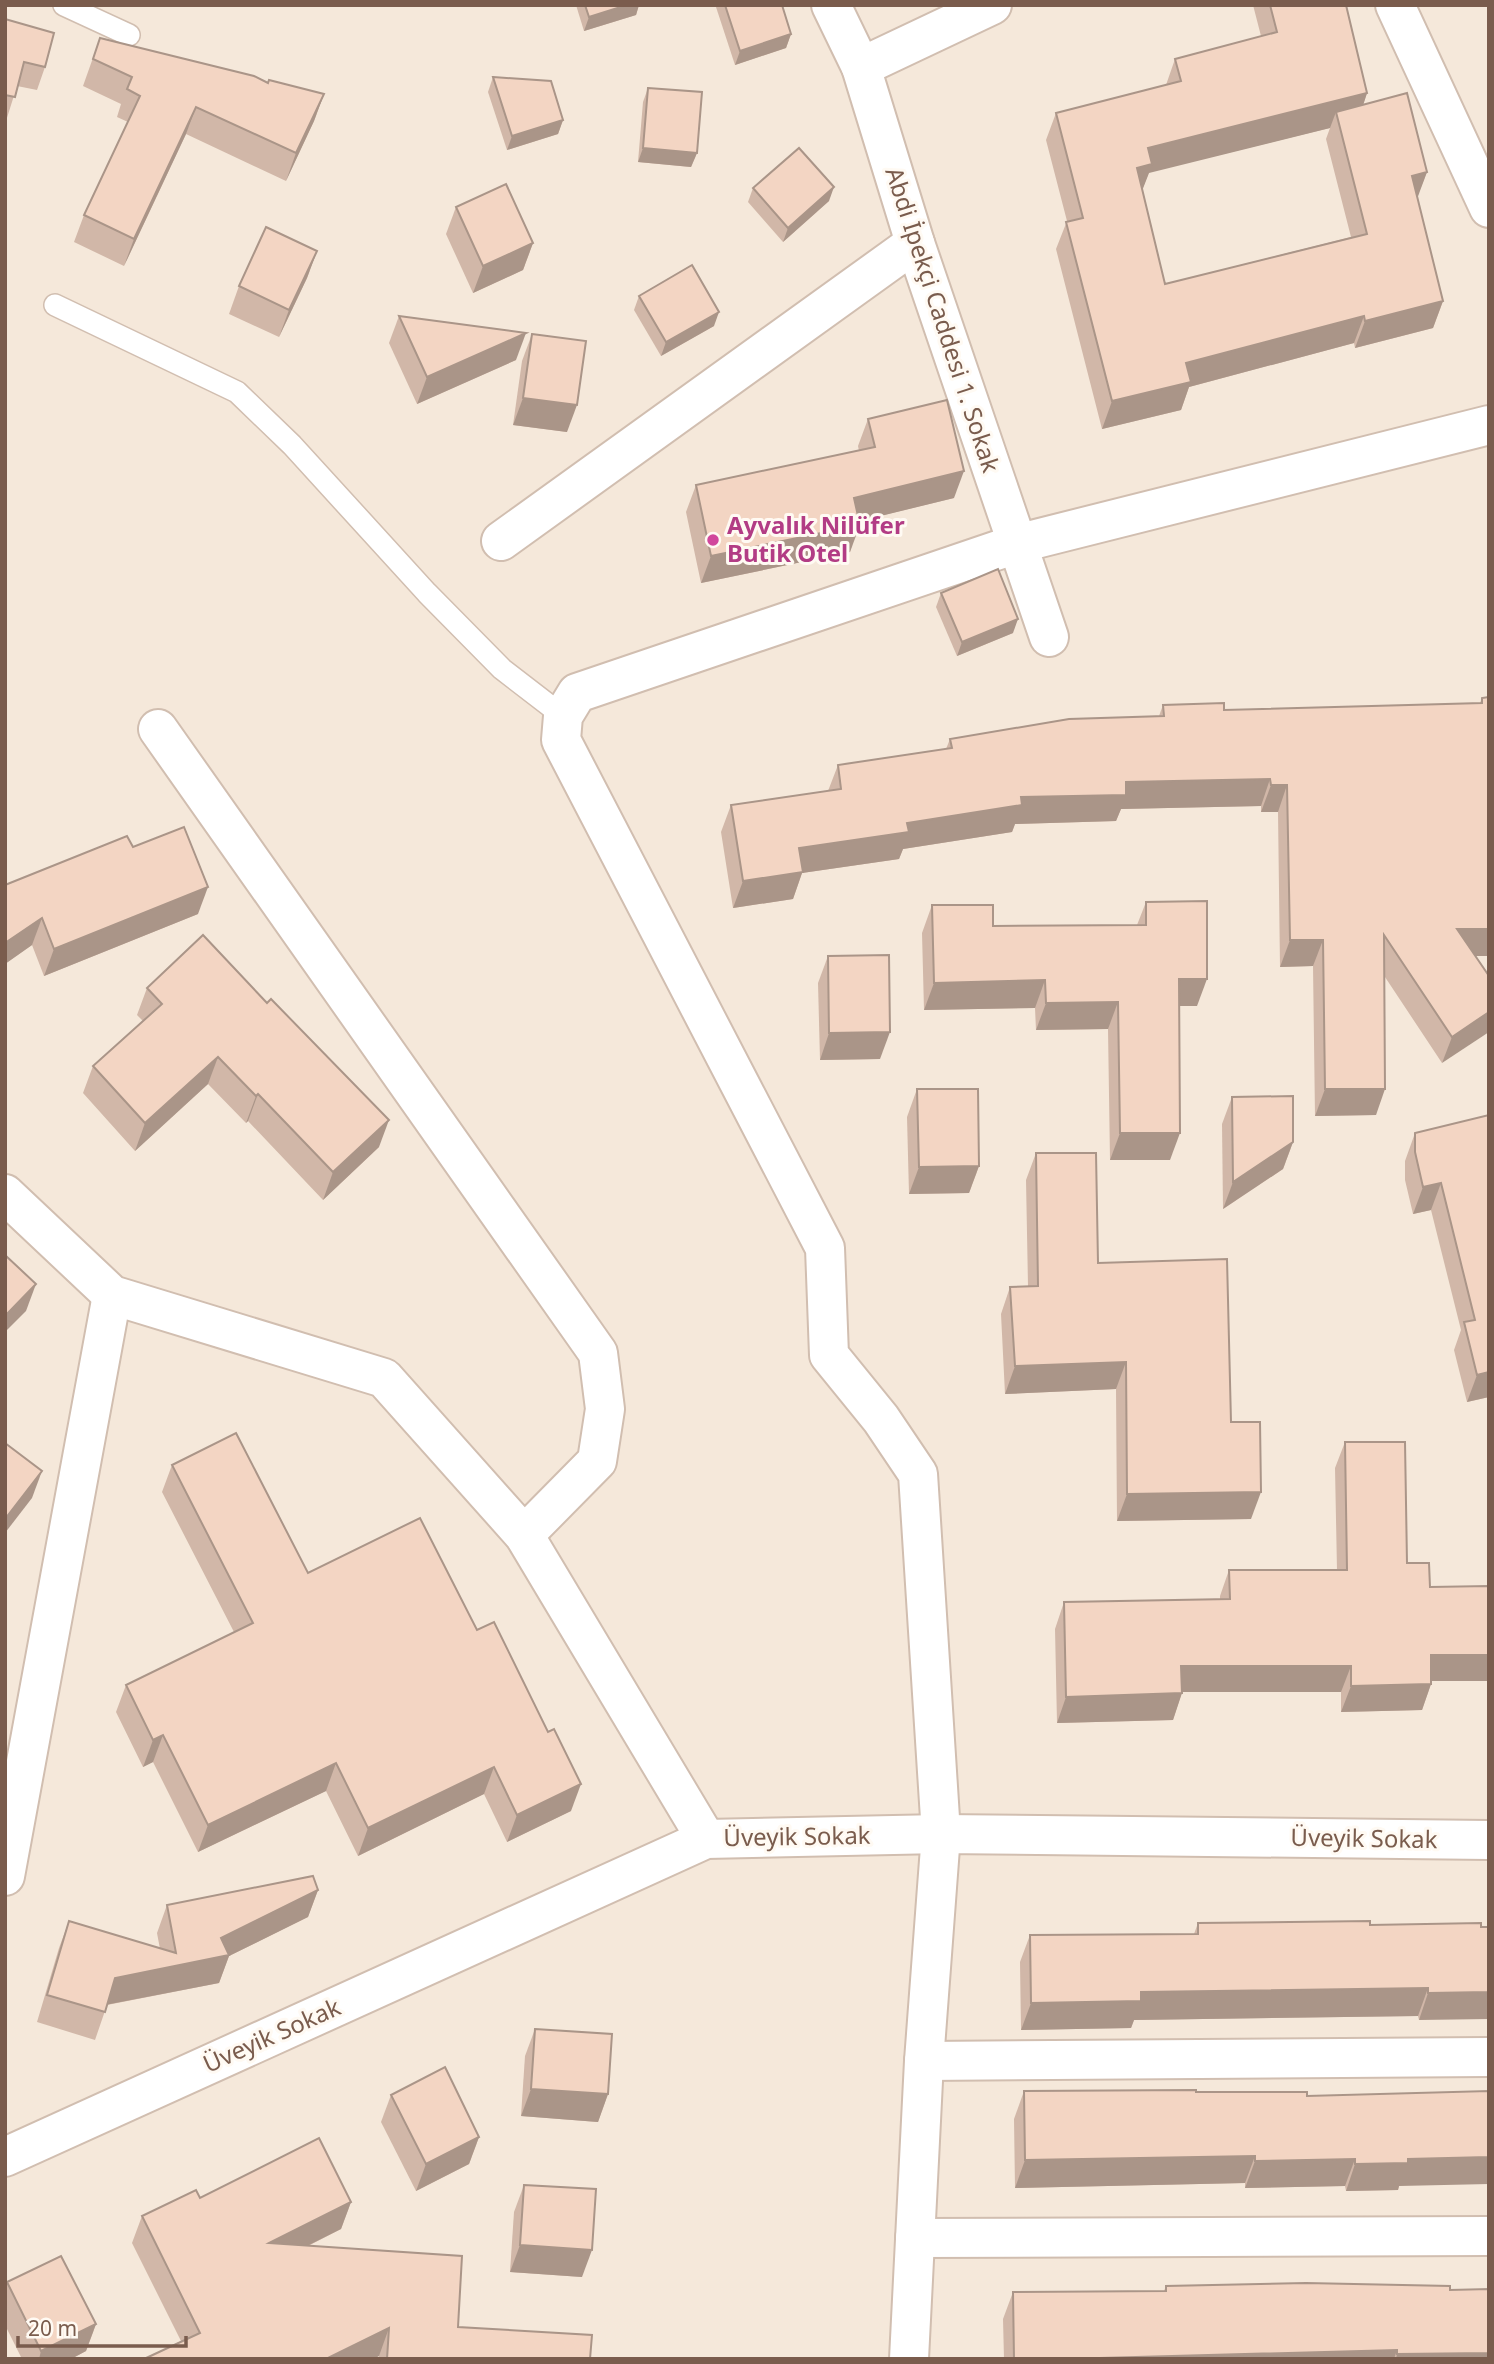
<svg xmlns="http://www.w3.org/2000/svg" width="1494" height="2364" font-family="'Noto Sans',sans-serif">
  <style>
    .residential { fill: #f5e8da }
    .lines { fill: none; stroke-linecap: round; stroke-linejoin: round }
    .service-casing { stroke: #d1beb0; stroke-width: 24 }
    .minor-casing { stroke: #d1beb0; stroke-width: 42 }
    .service { stroke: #fff; stroke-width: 21 }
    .minor { stroke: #fff; stroke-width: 38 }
    .wall { fill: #d1b7a8; fill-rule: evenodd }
    .shaded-wall { fill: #aa9588 }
    .building { fill: #f3d5c3; stroke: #aa9588; stroke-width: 2 }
    .hotel-dot { fill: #d1479c; stroke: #fffaf3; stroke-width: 2.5 }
    .labels { text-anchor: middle; stroke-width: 6; stroke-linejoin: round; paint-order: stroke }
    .street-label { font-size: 24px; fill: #7a5c4d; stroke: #fffaf3 }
    .hotel-label { font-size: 24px; font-weight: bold; fill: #b23c85; stroke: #fffaf3; text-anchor: start }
  </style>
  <rect width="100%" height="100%" fill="#fdf6ec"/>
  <!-- residential -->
  <rect class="residential" x="5" y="5" width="1484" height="2354"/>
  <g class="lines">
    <!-- service casing -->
    <g class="service-casing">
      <g id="service">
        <path d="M64,5L129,35"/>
        <path d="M55,305L237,392L292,445L427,593L502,669L563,716"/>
      </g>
    </g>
    <!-- minor casing -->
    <g class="minor-casing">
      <g id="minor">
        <path d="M831,5L861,67L915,243L1049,637"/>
        <path d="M1395,5L1489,208"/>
        <path d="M861,67L992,5"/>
        <path d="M501,541L915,243"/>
        <path d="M158,729L598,1353L605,1409L597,1461L524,1535"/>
        <path d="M5,1194L112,1295L384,1378L524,1535L706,1839"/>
        <path d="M5,1876L112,1295"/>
        <path d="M924,2061L1489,2057"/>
        <path d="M5,2157L706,1839L941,1834L1489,1840"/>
        <path d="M915,2238L1489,2236"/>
        <path d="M909,2359L924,2061L941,1834L918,1474L881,1419L829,1355L825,1248L561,740L563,716L577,693L1016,544L1489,425"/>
      </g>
    </g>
    <!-- service -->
    <use href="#service" class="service"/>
    <!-- minor -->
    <use href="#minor" class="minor"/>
  </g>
  <!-- wall -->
  <g class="wall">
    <path d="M576,5H639L636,15L584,31Z"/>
    <path d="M717,5H782L791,34L786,48L735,65L716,7Z"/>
    <path d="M1253,5H1346L1367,93L1363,105L1427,172L1417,197L1443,301L1433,328L1355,348L1354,343L1189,387L1181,410L1102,429L1056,249L1067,221L1046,140L1056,113L1166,85L1175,59L1261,36ZM1330,128L1326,139L1351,237L1165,284L1142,190L1149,172Z"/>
    <path d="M5,19L45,67L37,90L17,86L6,121Z"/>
    <path d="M100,38L268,83L324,94L314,121L286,181L186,134L124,266L74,242L84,215L128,122L117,117L121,104L83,86Z"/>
    <path d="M493,77L563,120L558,134L507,150L488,92Z"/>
    <path d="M648,88L697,153L691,167L638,162L643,102Z"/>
    <path d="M753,188L829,201L783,242L748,202Z"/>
    <path d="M456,207L533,243L523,270L473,293L446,234Z"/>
    <path d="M317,251L307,278L279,337L229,314L239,286Z"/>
    <path d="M639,296L714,326L661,356L634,310Z"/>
    <path d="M399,316L516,360L417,404L389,343Z"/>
    <path d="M532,334L567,432L513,425L522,361Z"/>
    <path d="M868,419L954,498L859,521L850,552L701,583L686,512L696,485L859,451L858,446Z"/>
    <path d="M941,593L1013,633L957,656L936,607Z"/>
    <path d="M1482,698L1489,956H1475L1489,976L1442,1063L1385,977L1376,1115L1315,1116L1313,966L1280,967L1278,812H1261V806L1121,809L1116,821L1015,824L1012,832L903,849L899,859L802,873L793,899L733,908L721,832L731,805L828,791L838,765L946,749L950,739L1159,716L1163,705L1224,710L1480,703Z"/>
    <path d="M133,847L198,914L44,976L32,945L5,964V885Z"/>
    <path d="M1146,902L1197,1006H1179L1170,1160H1110L1108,1029L1036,1030L1035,1008L924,1010L922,933L932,905L993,926L1137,925Z"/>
    <path d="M828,956L880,1059L820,1060L818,983Z"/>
    <path d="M147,988L379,1147L323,1200L248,1121L246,1123L208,1084L135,1151L83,1093L93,1066L143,1021L137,1015Z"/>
    <path d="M917,1089L979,1166L969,1193L909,1194L907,1117Z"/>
    <path d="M1232,1097L1293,1142L1283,1169L1223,1209L1222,1124Z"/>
    <path d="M1489,1115V1397L1467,1402L1454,1350L1461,1330L1431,1210L1413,1214L1405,1180V1161L1415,1133Z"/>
    <path d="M1036,1153L1098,1263L1231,1422L1251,1519L1117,1521L1116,1389L1005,1394L1001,1314L1010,1287L1028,1286L1026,1180Z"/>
    <path d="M1345,1442L1407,1563L1430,1587L1489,1586V1681H1431V1684L1422,1710L1341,1712V1692H1182L1173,1720L1057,1723L1055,1629L1064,1602L1220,1599V1596L1229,1570H1337L1335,1468Z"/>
    <path d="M172,1465L308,1573L477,1630L571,1811L507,1842L484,1794L358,1856L326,1791L198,1852L153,1762L143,1767L116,1712L126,1685L234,1632L162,1492Z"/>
    <path d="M318,1890L308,1917L229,1956L219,1983L107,2005L95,2040L37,2022L59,1948L69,1921L160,1949L157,1933L167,1905Z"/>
    <path d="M1198,1923L1370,1925L1481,1923L1419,2020L1418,2016L1134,2020L1131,2028L1021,2030L1020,1962L1030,1935L1194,1934Z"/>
    <path d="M535,2029L608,2094L598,2122L521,2116L525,2056Z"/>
    <path d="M1024,2091L1196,2092L1307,2096L1399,2186L1398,2190L1346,2191L1345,2186L1245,2188V2183L1015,2188L1014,2119Z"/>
    <path d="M391,2095L479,2137L469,2164L416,2191L381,2122Z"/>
    <path d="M524,2185L582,2277L510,2272L514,2212Z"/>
    <path d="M200,2198L351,2202L341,2229L308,2246L458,2327L590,2359H379V2356L373,2359H144L181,2341L132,2243L142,2216Z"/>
    <path d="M7,2282L96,2324L86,2351L71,2359H22L5,2325V2287Z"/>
    <path d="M1166,2286L1450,2290L1489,2359H1004L1003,2319L1013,2292L1164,2291Z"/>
  </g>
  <!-- shaded-wall -->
  <g class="shaded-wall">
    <path d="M627,5H639L636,15L584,31L589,17Z"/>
    <path d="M791,34L786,48L735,65L740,51Z"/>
    <path d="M1367,93L1358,121L1336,112L1330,128L1149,173L1142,191L1137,168L1148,148Z"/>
    <path d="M324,94L314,121L286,181L296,153Z"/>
    <path d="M196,107L186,134L124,266L134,239Z"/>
    <path d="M563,120L558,134L507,150L512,136Z"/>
    <path d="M643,148L697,153L691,167L638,162Z"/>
    <path d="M1427,172L1417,199L1412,176Z"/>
    <path d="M834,187L829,201L783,242L788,228Z"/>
    <path d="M533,243L523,270L473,293L483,266Z"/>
    <path d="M317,251L307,278L279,337L289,310Z"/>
    <path d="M1443,301L1433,328L1355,348L1365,321Z"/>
    <path d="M719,312L714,326L661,356L666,342Z"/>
    <path d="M1364,316L1354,343L1189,387L1181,410L1102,429L1112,401L1186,363Z"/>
    <path d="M526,333L516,360L417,404L427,377Z"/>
    <path d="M523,398L577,405L567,432L513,425Z"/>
    <path d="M964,471L954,498L844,525L854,498Z"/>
    <path d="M860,525L850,552L701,583L711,556Z"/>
    <path d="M1018,619L1013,633L957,656L962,642Z"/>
    <path d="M1270,779L1261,806L1121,809L1116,821L1015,824L1012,832L903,849L899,859L802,873L793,899L733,908L743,881L799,848L1021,797L1126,782Z"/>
    <path d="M1271,785H1287L1278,812H1261Z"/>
    <path d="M208,887L198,914L44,976L54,949Z"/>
    <path d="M42,918L32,945L5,964V943Z"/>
    <path d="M1457,929H1489V956H1448Z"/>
    <path d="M1290,940H1323L1313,966L1280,967Z"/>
    <path d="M1179,979H1207L1197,1006H1169Z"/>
    <path d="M1045,980L1035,1008L924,1010L934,983Z"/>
    <path d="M1118,1002L1108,1029L1036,1030L1046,1003Z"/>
    <path d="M1489,1012V1032L1442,1063L1452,1037Z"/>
    <path d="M890,1032L880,1059L820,1060L829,1033Z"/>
    <path d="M218,1057L208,1084L135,1151L145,1123Z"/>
    <path d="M1325,1089H1385L1376,1115L1315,1116Z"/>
    <path d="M258,1094L248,1121L246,1123L256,1096Z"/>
    <path d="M389,1120L379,1147L323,1200L333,1172Z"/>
    <path d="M1120,1133H1180L1170,1160H1110Z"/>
    <path d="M1293,1142L1283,1169L1223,1209L1233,1182Z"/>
    <path d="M979,1166L969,1193L909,1194L919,1167Z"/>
    <path d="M1441,1183L1431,1210L1413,1214L1423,1187Z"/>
    <path d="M36,1284L26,1311L5,1332V1316Z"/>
    <path d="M1126,1362L1116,1389L1005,1394L1015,1366Z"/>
    <path d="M1489,1372V1397L1467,1402L1477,1375Z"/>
    <path d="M42,1471L32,1498L5,1533V1519Z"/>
    <path d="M1261,1492L1251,1519L1117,1521L1127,1494Z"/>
    <path d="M1431,1655H1489V1681H1421Z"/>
    <path d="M1181,1666H1351L1341,1692H1172Z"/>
    <path d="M1431,1684L1422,1710L1341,1712L1351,1686Z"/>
    <path d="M1182,1693L1173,1720L1057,1723L1066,1697Z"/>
    <path d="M163,1735L153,1762L143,1767L153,1740Z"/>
    <path d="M336,1763L326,1791L198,1852L208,1825Z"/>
    <path d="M494,1767L484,1794L358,1856L368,1828Z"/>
    <path d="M581,1784L571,1811L507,1842L517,1815Z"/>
    <path d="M318,1890L308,1917L229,1956L219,1983L105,2005L115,1978L221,1938Z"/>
    <path d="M1428,1988L1418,2016L1134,2020L1131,2028L1021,2030L1031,2003L1141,1992Z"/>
    <path d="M1489,1992V2019L1419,2020L1428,1993Z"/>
    <path d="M531,2089L608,2094L598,2122L521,2116Z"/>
    <path d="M479,2137L469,2164L416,2191L426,2164Z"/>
    <path d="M1255,2156L1245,2183L1015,2188L1025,2160Z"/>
    <path d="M1489,2157V2184L1399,2186L1398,2190L1346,2191L1355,2164L1408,2159Z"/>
    <path d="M1355,2159L1345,2186L1245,2188L1255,2161Z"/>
    <path d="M351,2202L341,2229L259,2270L269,2243Z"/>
    <path d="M520,2245L592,2250L582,2277L510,2272Z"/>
    <path d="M96,2324L86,2351L71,2359H39L41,2351Z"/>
    <path d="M389,2328L379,2356L373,2359H326Z"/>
    <path d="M1397,2350L1394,2359H1063Z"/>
    <path d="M1489,2353V2359H1396L1397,2354Z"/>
  </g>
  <!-- building -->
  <g class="building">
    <path d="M585,5H627L589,17Z"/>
    <path d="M725,5H782L791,34L740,51Z"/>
    <path d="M1270,5H1346L1367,93L1148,148L1152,164L1137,168L1165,284L1367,234L1336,112L1407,93L1427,172L1412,176L1443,301L1365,321L1364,316L1186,363L1191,382L1112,401L1066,222L1083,218L1056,113L1181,81L1175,59L1277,32Z"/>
    <path d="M5,19L54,33L45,67L24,62L15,97L5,95Z"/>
    <path d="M100,38L254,76L268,83L269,80L324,94L296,153L196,107L134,239L84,215L140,96L127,89L132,77L93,59Z"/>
    <path d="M493,77L551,81L563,120L512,136Z"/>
    <path d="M648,88L702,92L697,153L643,148Z"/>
    <path d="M799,148L834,187L788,228L753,188Z"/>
    <path d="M506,184L533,243L483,266L456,207Z"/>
    <path d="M266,227L317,251L289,310L239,286Z"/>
    <path d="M692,265L719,312L666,342L639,296Z"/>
    <path d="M399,316L526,333L427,377Z"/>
    <path d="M532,334L586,341L577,405L523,398Z"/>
    <path d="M947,400L964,471L854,498L860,525L711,556L696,485L875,447L868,419Z"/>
    <path d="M998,569L1018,619L962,642L941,593Z"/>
    <path d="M1489,697V929H1457L1489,976V1012L1452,1037L1384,935L1385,1089H1325L1323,940H1290L1287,785H1271L1270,779L1126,782V795L1021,797L1022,805L907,823L909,832L799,848L803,872L743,881L731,805L841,789L838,765L952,748L950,739L1069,719L1164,716L1163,705L1224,703V710L1482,703V698Z"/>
    <path d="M184,827L208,887L54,949L42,918L5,943V885L127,836L133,847Z"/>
    <path d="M1207,901V979H1179L1180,1133H1120L1118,1002L1046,1003L1045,980L934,983L932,905H993V926L1146,925V902Z"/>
    <path d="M203,935L267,1003L271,999L389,1120L333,1172L258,1094L256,1096L218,1057L145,1123L93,1066L162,1004L147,988Z"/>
    <path d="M889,955L890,1032L829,1033L828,956Z"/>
    <path d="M917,1089H978L979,1166L919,1167Z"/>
    <path d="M1293,1096V1142L1233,1182L1232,1097Z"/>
    <path d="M1489,1115V1372L1477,1375L1464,1322L1475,1320L1441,1183L1423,1187L1415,1152V1133Z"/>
    <path d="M1036,1153H1096L1098,1263L1227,1259L1231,1422H1260L1261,1492L1127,1494L1126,1362L1015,1366L1010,1287L1038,1286Z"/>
    <path d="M5,1255L36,1284L5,1316Z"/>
    <path d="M236,1433L308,1573L420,1518L477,1630L494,1622L548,1732L554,1729L581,1784L517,1815L494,1767L368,1828L336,1763L208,1825L163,1735L153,1740L126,1685L253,1623L172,1465Z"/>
    <path d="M1345,1442H1405L1407,1563H1429L1430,1587L1489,1586V1655H1431V1684L1351,1686V1666H1181L1182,1693L1066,1697L1064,1602L1230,1599L1229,1570H1347Z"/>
    <path d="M5,1443L42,1471L5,1519Z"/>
    <path d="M313,1876L318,1890L221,1938L229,1955L115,1978L105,2012L47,1995L69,1921L176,1953L167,1905Z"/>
    <path d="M1370,1921V1925L1481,1923V1927H1489V1992L1428,1993V1988L1141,1992V2001L1031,2003L1030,1935L1198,1934V1923Z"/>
    <path d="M535,2029L612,2034L608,2094L531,2089Z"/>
    <path d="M445,2067L479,2137L426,2164L391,2095Z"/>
    <path d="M1196,2090V2092H1307V2096L1489,2091V2157L1408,2159V2163L1355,2164V2159L1255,2161V2156L1025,2160L1024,2091Z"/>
    <path d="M319,2138L351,2202L269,2243L462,2256L458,2327L592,2335L590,2359H387L389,2328L326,2359H144L200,2333L142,2216L196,2190L200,2198Z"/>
    <path d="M524,2185L596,2189L592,2250L520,2245Z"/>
    <path d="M61,2256L96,2324L41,2351L7,2282Z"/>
    <path d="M1306,2283L1450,2286V2290L1489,2289V2353L1397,2354V2350L1063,2359H1014L1013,2292L1166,2291V2286Z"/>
  </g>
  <!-- markers -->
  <circle class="hotel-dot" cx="713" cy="540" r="7"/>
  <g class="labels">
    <!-- street labels -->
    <g class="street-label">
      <text transform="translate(942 320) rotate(72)" y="8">Abdi İpekçi Caddesi 1. Sokak</text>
      <text transform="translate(797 1837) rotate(-1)" y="8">Üveyik Sokak</text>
      <text transform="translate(1364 1839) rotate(1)" y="8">Üveyik Sokak</text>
      <text transform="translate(272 2036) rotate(-24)" y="8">Üveyik Sokak</text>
    </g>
    <!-- hotel labels -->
    <g class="hotel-label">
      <text x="727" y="534">Ayvalık Nilüfer<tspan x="727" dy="28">Butik Otel</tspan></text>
    </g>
  </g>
  <!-- border -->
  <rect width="1494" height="2364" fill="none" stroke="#7a5c4d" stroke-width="14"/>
  <!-- scale -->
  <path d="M18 2336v10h168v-10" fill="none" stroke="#7a5c4d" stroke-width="3.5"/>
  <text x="28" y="2336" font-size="21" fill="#7a5c4d" stroke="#fffaf3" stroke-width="5" paint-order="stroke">20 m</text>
</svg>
